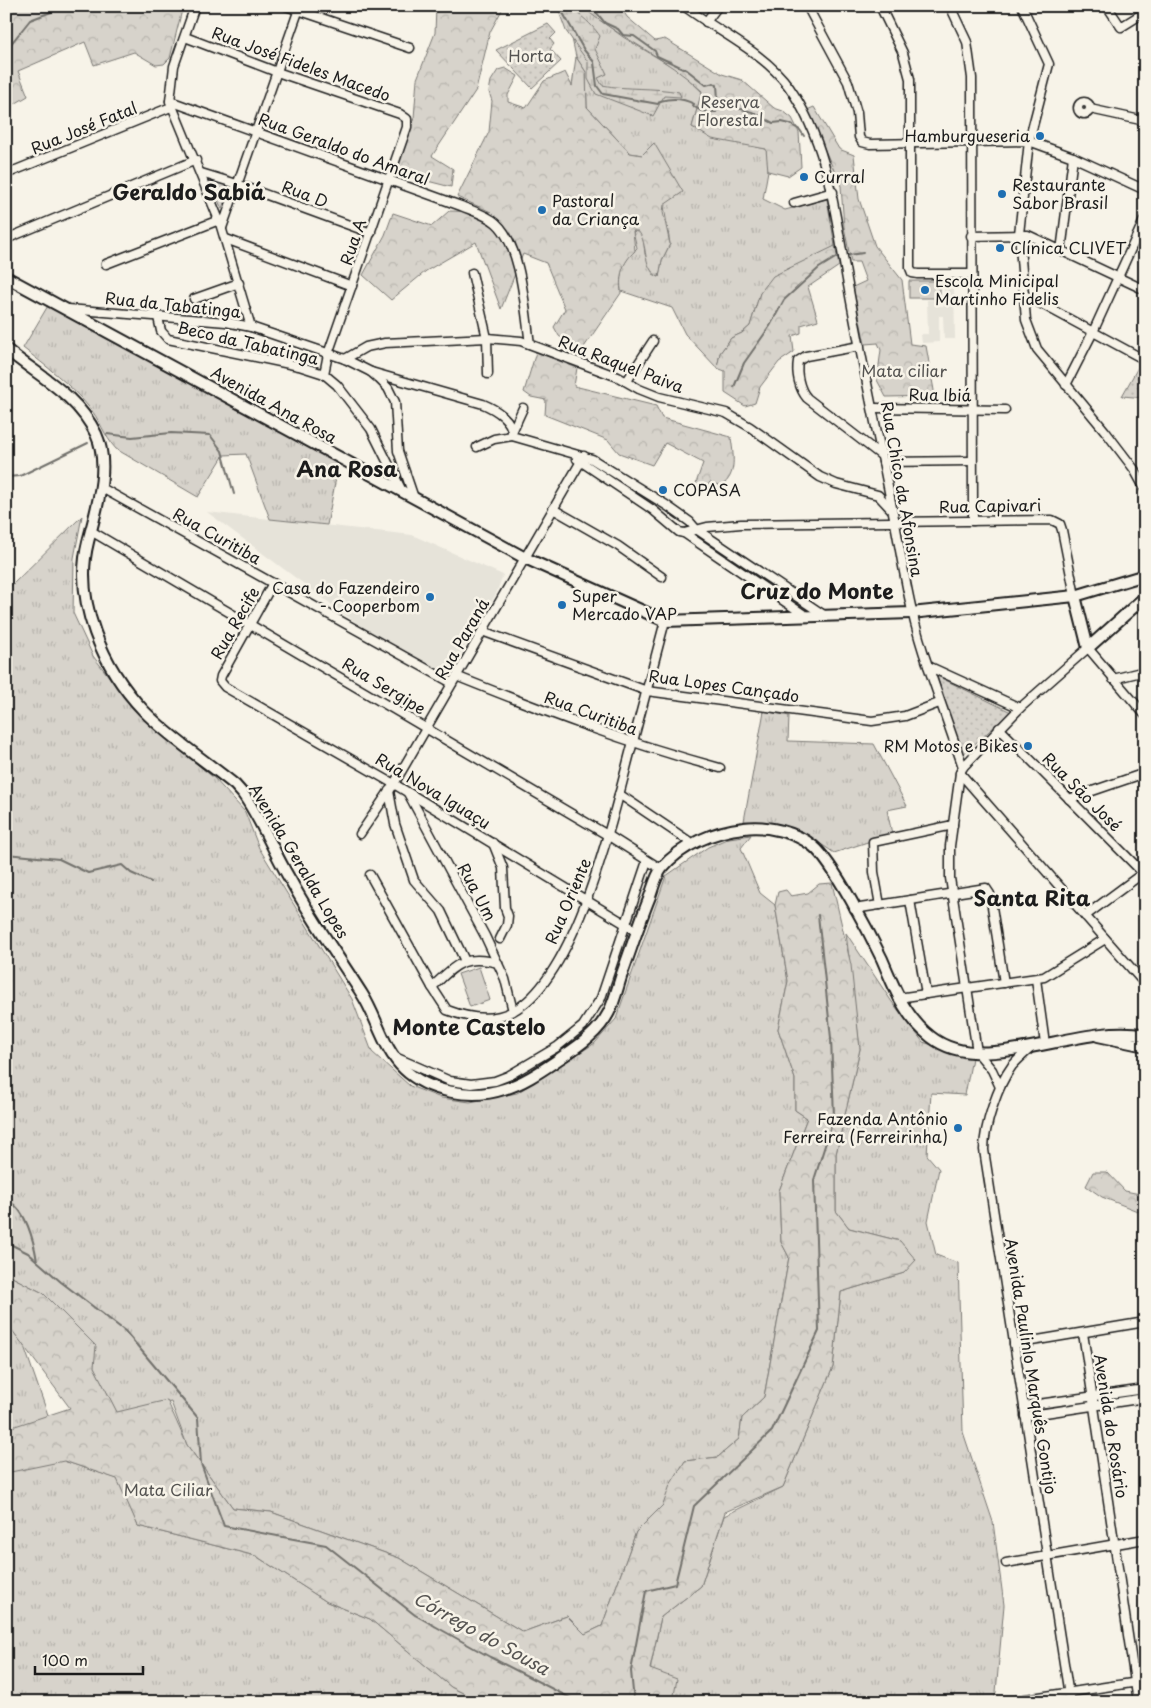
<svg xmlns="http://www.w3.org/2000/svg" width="1151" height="1708" font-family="'Playpen Sans',sans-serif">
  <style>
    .built { fill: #e6e3d9 }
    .grass { fill: url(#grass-tufts); stroke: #7a7874 }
    .forest { fill: url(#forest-crowns); stroke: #7a7874 }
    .wetland { fill: url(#wetland-marsh); stroke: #7a7874 }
    .park { fill: url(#park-dots); stroke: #7a7874 }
    .pitch { fill: #d7d3cb; stroke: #7a7874 }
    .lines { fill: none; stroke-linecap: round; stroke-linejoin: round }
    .stream { stroke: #72716c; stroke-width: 2 }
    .minor-casing { stroke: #1c1c1c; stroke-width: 11 }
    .secondary-casing { stroke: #1c1c1c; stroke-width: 14 }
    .minor { stroke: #f7f3e8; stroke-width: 8 }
    .secondary { stroke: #f7f3e8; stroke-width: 10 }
    .poi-dot { fill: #1f6fb2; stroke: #f7f3e8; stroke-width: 2 }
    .labels { text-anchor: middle; stroke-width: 5; stroke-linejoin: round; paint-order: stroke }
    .park-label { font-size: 16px; fill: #545351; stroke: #f7f3e8 }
    .street-label { font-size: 16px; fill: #1c1c1c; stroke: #f7f3e8 }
    .poi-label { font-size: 16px; fill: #1c1c1c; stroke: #f7f3e8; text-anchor: start }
    .water-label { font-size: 18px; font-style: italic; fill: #565452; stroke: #f7f3e8 }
    .district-label { font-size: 21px; font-weight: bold; fill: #1c1c1c; stroke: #f7f3e8 }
  </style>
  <defs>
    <pattern id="grass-tufts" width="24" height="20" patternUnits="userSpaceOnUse" patternTransform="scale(1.25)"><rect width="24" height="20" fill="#d7d3cb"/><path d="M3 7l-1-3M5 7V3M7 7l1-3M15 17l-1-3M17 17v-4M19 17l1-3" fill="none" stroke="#b8b5ae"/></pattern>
    <pattern id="forest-crowns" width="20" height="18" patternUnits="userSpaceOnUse" patternTransform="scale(1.25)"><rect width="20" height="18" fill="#d7d3cb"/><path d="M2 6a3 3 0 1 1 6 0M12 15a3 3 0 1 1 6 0" fill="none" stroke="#b8b5ae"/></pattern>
    <pattern id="wetland-marsh" width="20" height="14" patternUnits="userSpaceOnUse" patternTransform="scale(1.25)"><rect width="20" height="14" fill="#d7d3cb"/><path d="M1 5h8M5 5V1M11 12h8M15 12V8" fill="none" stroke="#b8b5ae"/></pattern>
    <pattern id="park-dots" width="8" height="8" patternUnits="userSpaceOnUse" patternTransform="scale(1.25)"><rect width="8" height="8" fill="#d7d3cb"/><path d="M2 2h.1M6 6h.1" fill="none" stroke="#b8b5ae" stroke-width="1.8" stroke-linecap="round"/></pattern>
  </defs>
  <rect width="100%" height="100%" fill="#f7f3e8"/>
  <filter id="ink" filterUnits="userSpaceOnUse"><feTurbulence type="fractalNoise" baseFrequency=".02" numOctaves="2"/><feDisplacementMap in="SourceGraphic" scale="10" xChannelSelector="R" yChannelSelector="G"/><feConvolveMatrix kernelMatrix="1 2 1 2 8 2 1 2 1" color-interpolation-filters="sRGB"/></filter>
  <g filter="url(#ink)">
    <!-- built -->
    <g class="built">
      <path d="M944,281H954L955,339H944L943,316H939V342L922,343L921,334H928L927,300L938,299V306H944Z"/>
      <path d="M207,512L412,535L503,575L496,594L448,675L366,630Z"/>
    </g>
    <!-- grass -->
    <g class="grass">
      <path d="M565,6H581L623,37L681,72L702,92L692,127L744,144L766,149L769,165L763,199L785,210L827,199L835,246L760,293L750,326L742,333L731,338L720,353L717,368L685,334L672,308L621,291C619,271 623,262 637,248L633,231H638L643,236L645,254L653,274L659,277L662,260L670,244L654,143L642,155L630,153L587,107L586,72L576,57Z"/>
      <path d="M208,178L230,184L222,209Z"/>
      <path d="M49,304L339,462L327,525L270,519L246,454L224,455L198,497L116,449C104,436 100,419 88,406C70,384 46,366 23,348Z"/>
      <path d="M82,516L74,558L73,613L93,656L120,691L155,729L214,778L245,812L259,848L352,999L372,1052L410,1086L441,1098L470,1102L517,1093L595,1043L616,1019L666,876L708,847L729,838L751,835L741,848L760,893L775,905L788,981L778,1029L795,1079V1110L807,1118L779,1191L781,1242L789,1257L764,1397L742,1418L739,1439L718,1457L685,1461L663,1505L636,1532L602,1626L585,1634L567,1616L523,1632L399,1558L271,1512L233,1508L187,1445L171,1402L117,1413L94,1367L43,1293L6,1274V591Z"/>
      <path d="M764,711L789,716L788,741L874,744L907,806L887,810L892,834L834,853C809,834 775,823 744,821Z"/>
      <path d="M846,933L892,1002L923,1042L972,1058L965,1095L931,1093L927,1155L939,1169L928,1221L936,1255L958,1263L963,1432L993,1522L1004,1605L996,1692L993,1702H683L674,1696L650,1670L661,1617L701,1586L724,1516L783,1487L833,1367L841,1292L904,1273L900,1241L849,1228L836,1211V1154L860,1049Z"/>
      <path d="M6,1322L24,1346L64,1461L118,1479L138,1526L256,1556L327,1602L370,1619L451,1687L481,1702H6Z"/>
    </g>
    <!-- forest -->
    <g class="forest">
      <path d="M6,6H183L170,58L164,64L156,65L134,52L94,65L85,42L18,71L28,96L6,109Z"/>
      <path d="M504,6L490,32L476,90L432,156L453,169L451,187L396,173L414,118L417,79L435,33L436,7Z"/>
      <path d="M581,6H620L627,17L655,41L665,39L722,74L742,80L774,108L783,111L792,118L799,132L801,167L788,176L768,171L766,149L712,139L692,127L702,91C666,57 619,38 581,6Z"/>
      <path d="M576,57L586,72L587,107L630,153L642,155L654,143L683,192L664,205L663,212L670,244L662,260L659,277C641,268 649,244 638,231H633L635,251C622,263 619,275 621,293L580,353L559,336L554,327L565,309L546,263L523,254L501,309L476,242L426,271L391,300L363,275L385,235L393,213L432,226L449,211L491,212L457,197L489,132L492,101L489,92L491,81L498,70L505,68L518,76L508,95V102L526,108L544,81L565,72L572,86Z"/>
      <path d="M814,107L839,149L854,155L859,199L875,246L902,280L910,344L926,346L935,396L886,397L877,380L881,350L878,343L865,344L853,287L866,281L859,262H851L844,227L841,186L807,110Z"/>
      <path d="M835,246L839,266L808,287L818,320L801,325V333L792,336L794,352L779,362L760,387L755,403L745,406L725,393V371L717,368L720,353L731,338L742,333L750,326L760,293L773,276Z"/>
      <path d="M536,352L577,368L574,386L656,406L662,418L731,437C733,454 738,475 721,486L710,482L702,493L695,486L703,463L665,443L652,465L619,453L608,440L545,415L546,400L531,397L524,392Z"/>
      <path d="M832,883L851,965L860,1049L836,1154V1211L849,1228L900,1241L916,1260L904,1273L841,1292L833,1367L783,1487L725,1512L701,1586L661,1617L650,1669L677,1679L674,1695L685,1702H481L451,1687L370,1619L327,1602L256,1556L138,1526L117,1479L64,1461L6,1473V1429L70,1408L6,1322V1274L43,1293L96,1346L94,1367L117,1412L167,1400L187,1445L233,1508L271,1512L399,1558L523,1632L567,1616L585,1634L602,1626L636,1532L663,1505L670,1485L685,1461L718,1457L739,1439L742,1418L764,1397L789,1257L781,1242L779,1191L807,1118L795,1110V1079L778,1029L788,981L775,905L778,892L786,890L791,896L808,893L819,884Z"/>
      <path d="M1093,1172H1107L1125,1191L1145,1195V1214L1102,1197L1086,1186Z"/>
    </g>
    <!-- wetland -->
    <path class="wetland" d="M557,6C573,6 591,23 600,36L595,49L607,74L598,78L602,85C627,90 653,87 679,92L681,97L664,96L653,116L596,94L588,79V62L566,31Z"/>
    <!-- park -->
    <g class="park">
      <path d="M548,24L556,33L550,39L554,44L550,49L561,61L532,88L496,50Z"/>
      <path d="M1141,362L1145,363V398L1122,396Z"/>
      <path d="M937,676L1011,712L962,755Z"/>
    </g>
    <!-- pitch -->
    <g class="pitch">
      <rect x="909" y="281" width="31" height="17"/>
      <path d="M479,967L490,1000L470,1007L458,974Z"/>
    </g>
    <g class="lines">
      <!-- stream -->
      <g class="stream">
        <path d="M559,6L584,50L594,62L597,86L603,94L658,104L660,101C671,98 683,98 694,104L693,106L703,112H716L721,103H729L734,107L752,112L773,123L782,122L790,124L800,130L804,136"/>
        <path d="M591,6L605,23L618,29L623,35L634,36L655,51L657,56L687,70L706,85L714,83L717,85L718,99L721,103"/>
        <path d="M6,50L30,20L67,6"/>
        <path d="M849,255L863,253"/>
        <path d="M734,387L744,363L770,326L784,300L819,268L837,257"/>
        <path d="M107,434L132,437L171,433L210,435L222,451L234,494"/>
        <path d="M6,477L20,476L88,443"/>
        <path d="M6,854L59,859L88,873L122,865L131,873L151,882"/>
        <path d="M6,1200C26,1207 34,1242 37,1261"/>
        <path d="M1144,1205H1145"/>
        <path d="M6,1242L28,1253L61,1282L125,1331L198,1418L201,1464L224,1526L326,1545L415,1615L490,1657L578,1702"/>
        <path d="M634,1702L631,1671L646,1591L675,1584L694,1506L772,1431L819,1331L814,1180L834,1117L831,1038L818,915"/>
      </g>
      <!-- minor casing -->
      <g class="minor-casing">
        <g id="minor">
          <path d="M195,6L174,66L170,101L219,220L251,327"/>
          <path d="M286,6L410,48"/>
          <path d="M684,6C718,32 764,52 789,87C830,146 835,217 848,285C862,364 880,443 895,523C904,571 911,619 928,666"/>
          <path d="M807,6L848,82L857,113L859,137L862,142L870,144L1029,141L1073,157L1145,190"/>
          <path d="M880,6L903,53L910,79V268L912,273L918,274H971"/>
          <path d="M950,6L967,42L972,78L973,521"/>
          <path d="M1022,6L1049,64L1029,141L1019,234L1026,320L1037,349L1105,431L1134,469L1145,489"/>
          <path d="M1107,6L1121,27L1145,12"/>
          <path d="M706,22L718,6"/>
          <path d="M185,37L277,72L400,114L407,119V127L328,354L324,374"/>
          <path d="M170,101L461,206C473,211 487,215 496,223C522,246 525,311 530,344"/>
          <circle cx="1084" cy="108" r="6"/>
          <path d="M1090,109L1145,121"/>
          <path d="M201,173L237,184L371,233"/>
          <path d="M6,174L171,107"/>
          <path d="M794,203L833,192"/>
          <path d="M222,228L300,6"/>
          <path d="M971,236L1028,235L1145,290"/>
          <path d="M6,239L196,160"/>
          <path d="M226,239L352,286"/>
          <path d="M1061,251L1073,157"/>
          <path d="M106,264L219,220"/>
          <path d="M472,273L487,338L488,374"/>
          <path d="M1023,294L1145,360"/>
          <path d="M194,299L239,283"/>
          <path d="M68,309L226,322L251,327L345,359L371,372L379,379L388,388L395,402L398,451L414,498"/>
          <path d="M158,317L161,331L168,339L299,366L324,374L337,385L371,429L402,491"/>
          <path d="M860,346L806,356L798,361C796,373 799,389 807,398L882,456"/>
          <path d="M345,359L366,347L385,343L487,338L521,341L618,377L639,389L659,397L726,413L750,427L820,477L836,484L878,495L891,509"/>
          <path d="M371,372L483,404C495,409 514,420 512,436L592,459L666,505L690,522L696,529L824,615"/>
          <path d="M627,381L653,341"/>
          <path d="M1066,385L1093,332L1145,218"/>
          <path d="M874,408L1005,410"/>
          <path d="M512,432L523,408"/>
          <path d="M477,447L494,439L512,436"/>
          <path d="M577,459L653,510L679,532L684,533L806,616"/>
          <path d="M883,462L972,461"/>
          <path d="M100,487L452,683"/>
          <path d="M553,509L618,546L662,577"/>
          <path d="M91,531L609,836L661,869"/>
          <path d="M684,533L707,527L741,524L1052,520L1060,524L1062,530L1075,596"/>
          <path d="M273,583L221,676L220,681L225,687L394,784L637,931"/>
          <path d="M482,631L647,691L872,721L905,716L939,703"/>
          <path d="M456,676C543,711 630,744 720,768"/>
          <path d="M1113,679L1145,671"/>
          <path d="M999,728L1145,875"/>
          <path d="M963,767L928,666L1020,708"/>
          <path d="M960,773L1145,984"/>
          <path d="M389,791L395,824L414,880L441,911L465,961"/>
          <path d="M408,793L485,936L505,979L513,1011"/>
          <path d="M619,794L693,844"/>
          <path d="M1069,799L1145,773"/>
          <path d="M360,834L394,784L584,456"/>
          <path d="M493,843L503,868L505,908L508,916L507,925L500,939"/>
          <path d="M370,875L432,987"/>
          <path d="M910,900L926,994"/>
          <path d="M880,905L874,872L873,842L953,825"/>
          <path d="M854,909L986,888L990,894L1004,983"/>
          <path d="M1085,916L1143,873"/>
          <path d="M498,963C463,954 456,965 432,987L447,1010C468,1018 492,1022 513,1011C576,978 613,818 630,753C642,709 653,665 665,621"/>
          <path d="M1036,979L1045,1044"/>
          <path d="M898,998L1044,977L1105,939"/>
          <path d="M1032,1047C1025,1053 1018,1059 1012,1066C998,1085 984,1126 984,1150L1070,1702"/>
          <path d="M395,1057L450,1081L471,1084L495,1081L508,1076L557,1047L583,1026L601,998L647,861"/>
          <path d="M1000,1087L992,1070L977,1052L950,878V846L960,773L963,767L1020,708L1088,648L1145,715"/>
          <path d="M1145,1151V1160"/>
          <path d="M1083,1333L1138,1702"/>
          <path d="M1014,1344L1145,1322"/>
          <path d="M1024,1406L1145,1389"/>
          <path d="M1025,1416L1145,1398"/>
          <path d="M1006,1563L1145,1539"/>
          <path d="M1005,1702L1145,1681"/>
        </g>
      </g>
      <!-- secondary casing -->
      <g class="secondary-casing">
        <g id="secondary">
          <path d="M6,277L525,558L665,621L911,613L1075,596L1145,575"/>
          <path d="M6,349C38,376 77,394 96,434C111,466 96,510 88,542C73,601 103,668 144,711C170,738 206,761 235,785L243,794C262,821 274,853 291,881C312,920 338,956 362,994C377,1017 383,1049 404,1069C428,1092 472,1100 504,1089C525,1083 544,1069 562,1057C580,1045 599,1032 609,1012C615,1000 618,986 622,974C631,949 639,924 649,899C653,889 655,877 662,868C681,845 715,831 744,828C766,825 796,832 813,846C833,862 870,934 882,959C895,989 904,1016 931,1037C984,1079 1081,1021 1145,1035"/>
          <path d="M1075,596L1088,648"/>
          <path d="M1088,648L1145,597"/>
          <path d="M1098,1036L1145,1046"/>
        </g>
      </g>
      <!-- minor -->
      <use href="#minor" class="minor"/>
      <!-- secondary -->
      <use href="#secondary" class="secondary"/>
    </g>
  </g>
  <!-- markers -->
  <g class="poi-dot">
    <circle cx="1040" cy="136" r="5"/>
    <circle cx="804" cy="177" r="5"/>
    <circle cx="1002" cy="194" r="5"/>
    <circle cx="542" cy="210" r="5"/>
    <circle cx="1000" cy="248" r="5"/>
    <circle cx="925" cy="290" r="5"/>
    <circle cx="663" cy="490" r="5"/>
    <circle cx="430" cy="597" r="5"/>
    <circle cx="562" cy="605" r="5"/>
    <circle cx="1028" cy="746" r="5"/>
    <circle cx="958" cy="1128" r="5"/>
  </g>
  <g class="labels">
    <!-- park labels -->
    <g class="park-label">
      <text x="531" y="62">Horta</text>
      <text x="730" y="108">Reserva<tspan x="730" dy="18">Florestal</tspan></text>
      <text x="904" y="377">Mata ciliar</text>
      <text x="168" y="1496">Mata Ciliar</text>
    </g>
    <!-- street labels -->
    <g class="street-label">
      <text transform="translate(301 64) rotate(20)" y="6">Rua José Fideles Macedo</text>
      <text transform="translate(84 128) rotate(-22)" y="6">Rua José Fatal</text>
      <text transform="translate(344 149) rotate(20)" y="6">Rua Geraldo do Amaral</text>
      <text transform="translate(305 194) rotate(20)" y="6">Rua D</text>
      <text transform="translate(353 242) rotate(-71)" y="6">Rua A</text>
      <text transform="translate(173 305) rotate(6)" y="6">Rua da Tabatinga</text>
      <text transform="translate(248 343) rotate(13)" y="6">Beco da Tabatinga</text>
      <text transform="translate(621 364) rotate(21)" y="6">Rua Raquel Paiva</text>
      <text transform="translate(940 395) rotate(1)" y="6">Rua Ibiá</text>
      <text transform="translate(274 405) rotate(29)" y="6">Avenida Ana Rosa</text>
      <text transform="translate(902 489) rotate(80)" y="6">Rua Chico da Afonsina</text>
      <text transform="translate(990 506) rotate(-1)" y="6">Rua Capivari</text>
      <text transform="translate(217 536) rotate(29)" y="6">Rua Curitiba</text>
      <text transform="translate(235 623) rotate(-60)" y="6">Rua Recife</text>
      <text transform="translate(462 639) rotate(-60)" y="6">Rua Paraná</text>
      <text transform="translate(384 686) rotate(31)" y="6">Rua Sergipe</text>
      <text transform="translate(724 686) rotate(8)" y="6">Rua Lopes Cançado</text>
      <text transform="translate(591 713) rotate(20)" y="6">Rua Curitiba</text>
      <text transform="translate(433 791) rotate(31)" y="6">Rua Nova Iguaçu</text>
      <text transform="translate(1082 792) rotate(45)" y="6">Rua São José</text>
      <text transform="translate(299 861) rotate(59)" y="6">Avenida Geralda Lopes</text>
      <text transform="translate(477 892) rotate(62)" y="6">Rua Um</text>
      <text transform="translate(568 901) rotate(-67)" y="6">Rua Oriente</text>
      <text transform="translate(1031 1366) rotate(81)" y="6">Avenida Paulinlo Marquês Gontijo</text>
      <text transform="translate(1111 1426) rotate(81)" y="6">Avenida do Rosário</text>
    </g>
    <!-- poi labels -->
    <g class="poi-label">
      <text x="1030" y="142" text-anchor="end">Hamburgueseria</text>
      <text x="814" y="183">Curral</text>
      <text x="1012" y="191">Restaurante<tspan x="1012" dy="18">Sabor Brasil</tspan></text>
      <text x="552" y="207">Pastoral<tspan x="552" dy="18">da Criança</tspan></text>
      <text x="1010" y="254">Clínica CLIVET</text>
      <text x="935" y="287">Escola Minicipal<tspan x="935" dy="18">Martinho Fidelis</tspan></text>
      <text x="673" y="496">COPASA</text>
      <text x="420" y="594" text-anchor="end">Casa do Fazendeiro<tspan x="420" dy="18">- Cooperbom</tspan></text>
      <text x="572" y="602">Super<tspan x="572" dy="18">Mercado VAP</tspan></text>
      <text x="1018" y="752" text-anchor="end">RM Motos e Bikes</text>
      <text x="948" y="1125" text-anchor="end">Fazenda Antônio<tspan x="948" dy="18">Ferreira (Ferreirinha)</tspan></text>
    </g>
    <!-- water labels -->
    <g class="water-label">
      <text transform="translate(481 1634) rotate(29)" y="6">Córrego do Sousa</text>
    </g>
    <!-- district labels -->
    <g class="district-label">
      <text x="189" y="200">Geraldo Sabiá</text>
      <text x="347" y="477">Ana Rosa</text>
      <text x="817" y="599">Cruz do Monte</text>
      <text x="1032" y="906">Santa Rita</text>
      <text x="469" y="1035">Monte Castelo</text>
    </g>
  </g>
  <!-- margin -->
  <rect width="1151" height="1708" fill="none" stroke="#f7f3e8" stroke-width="25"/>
  <rect x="12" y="12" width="1126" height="1683" fill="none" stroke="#1c1c1c" stroke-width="2" filter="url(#ink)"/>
  <!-- scale -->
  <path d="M35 1666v8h108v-8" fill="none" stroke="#1c1c1c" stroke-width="2.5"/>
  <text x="42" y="1666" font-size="15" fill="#1c1c1c" stroke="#f7f3e8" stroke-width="4" paint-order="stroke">100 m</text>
</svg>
